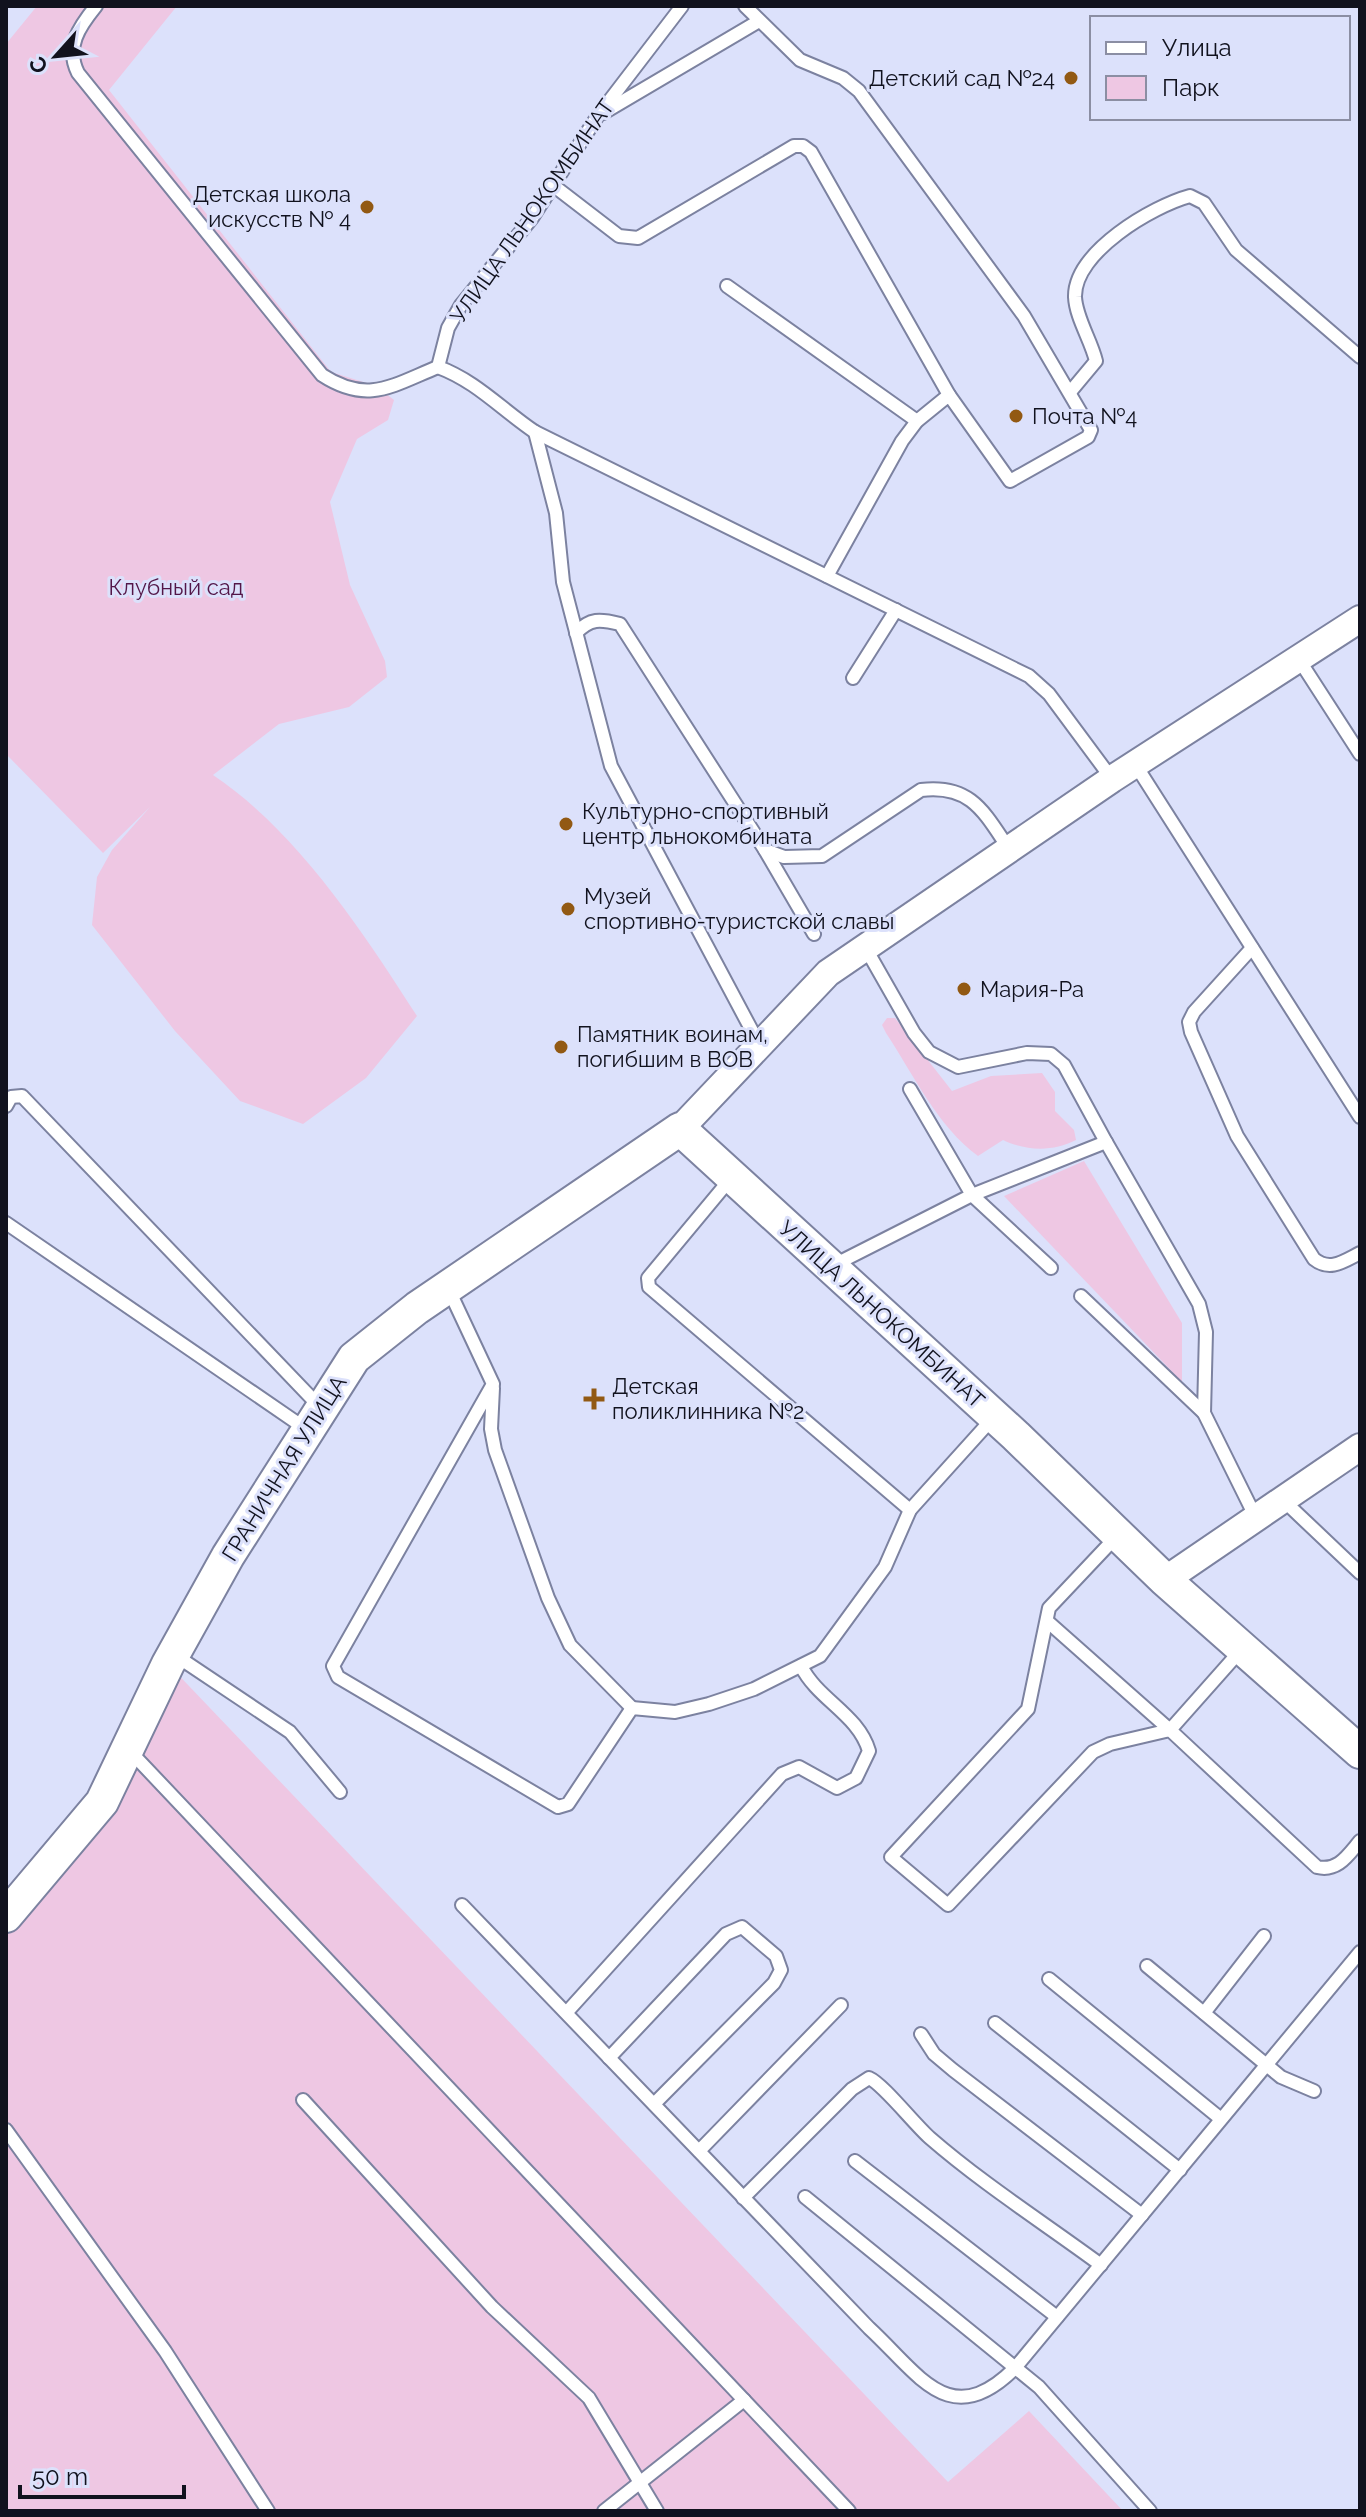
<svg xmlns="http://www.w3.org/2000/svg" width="1366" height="2517" font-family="Raleway,sans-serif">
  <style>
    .green { fill: #eec7e3 }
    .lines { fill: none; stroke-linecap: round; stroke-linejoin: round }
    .service-casing { stroke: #7c82a0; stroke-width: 16 }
    .minor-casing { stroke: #7c82a0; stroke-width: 30 }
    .tertiary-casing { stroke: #7c82a0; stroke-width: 36 }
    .service { stroke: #fff; stroke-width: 12 }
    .minor { stroke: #fff; stroke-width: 26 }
    .tertiary { stroke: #fff; stroke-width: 32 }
    .poi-dot { fill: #925913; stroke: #dce1fb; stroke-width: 3 }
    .labels { text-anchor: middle; stroke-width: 6; stroke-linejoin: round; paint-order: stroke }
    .poi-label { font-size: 22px; fill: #11121e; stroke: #dce1fb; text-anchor: start }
    .street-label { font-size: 22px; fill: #11121e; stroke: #dce1fb }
    .park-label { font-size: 22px; fill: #531648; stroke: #dce1fb }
  </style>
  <rect width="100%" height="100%" fill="#dce1fb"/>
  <!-- green -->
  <g class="green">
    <path d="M37,6H177L109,90L331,372L376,386L394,400L388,420L357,439L330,502L350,585L385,661L387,677L349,707L279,724L213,775C297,831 363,932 417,1016L366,1078L303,1124L240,1101L175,1031L92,925L97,877L112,850L150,807L103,853L6,754V44Z"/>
    <path d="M887,1018H895L952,1091L991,1076L1042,1073L1055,1092V1111L1074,1130L1076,1140C1053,1152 1026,1151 1003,1140L978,1156C938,1127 913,1074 886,1033L882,1025Z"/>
    <path d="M1084,1161L1182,1323V1382L1004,1196Z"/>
    <path d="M168,1664L948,2482L1029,2411L1123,2511H6V1916L64,1852Z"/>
  </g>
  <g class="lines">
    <!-- service casing -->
    <g class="service-casing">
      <g id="service">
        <path d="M96,6C79,27 65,47 78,73L322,375C368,405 393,385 438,367"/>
        <path d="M682,6L597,117L532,218L461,305L448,328L438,367C476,381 501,409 535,432L1029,676L1049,694L1112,779"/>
        <path d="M745,6L800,60L843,78L859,91L1024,316L1091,430L1088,437L1010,481L949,395L917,421L902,441L827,576"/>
        <path d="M603,113L759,21"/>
        <path d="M554,186L619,236L638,238L794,146H803L811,152L949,395"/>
        <path d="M727,286L917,421"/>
        <path d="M1071,391L1096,361C1091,340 1076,318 1075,297C1074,252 1153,206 1190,196L1204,203L1236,250L1360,357"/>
        <path d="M535,432L556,513L563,582L611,766L759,1044"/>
        <path d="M576,633C590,618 600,619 620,624L765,850L784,857L822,856L921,790C971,784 984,812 1009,849"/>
        <path d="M1298,658L1360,754"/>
        <path d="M853,678L896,610"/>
        <path d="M1135,764L1360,1117"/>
        <path d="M765,850L814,934"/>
        <path d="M865,947L914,1033L929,1052L958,1067L1027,1053L1051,1054L1064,1065L1106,1142"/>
        <path d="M1252,948L1194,1012L1189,1022L1191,1032L1237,1136L1314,1259C1330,1272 1344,1261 1360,1253"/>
        <path d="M910,1089L972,1195L1051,1268"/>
        <path d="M6,1106L11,1097L22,1096L320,1407"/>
        <path d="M732,1177L648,1278L649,1287L910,1510"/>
        <path d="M6,1223L306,1429"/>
        <path d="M834,1265L972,1195L1106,1142L1199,1304L1206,1332L1204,1413L1256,1518"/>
        <path d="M448,1288L493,1384L333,1666L338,1677L558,1807L568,1804L632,1708L675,1712L709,1704L754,1689L820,1656L885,1567L910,1510L993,1418"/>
        <path d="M1081,1296L1204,1413"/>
        <path d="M493,1388L491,1429L495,1450L548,1598L570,1645L632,1708"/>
        <path d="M1283,1500L1360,1573"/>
        <path d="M1116,1537L1049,1608L1028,1709L891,1857L948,1905L1093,1752L1110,1744L1170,1730L1317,1867C1338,1872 1348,1855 1360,1841"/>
        <path d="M1047,1621L1170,1730L1241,1650"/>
        <path d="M175,1655L290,1732L340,1792"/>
        <path d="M128,1749L849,2511"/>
        <path d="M462,1905L869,2328C919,2374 950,2433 1015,2368L1360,1952"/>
        <path d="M1147,1966L1281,2077L1314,2091"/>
        <path d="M1049,1979L1221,2119"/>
        <path d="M567,2012L782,1774L799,1767L837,1788L856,1778L869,1751C858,1714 818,1700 801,1666"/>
        <path d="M1204,2013L1264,1936"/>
        <path d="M995,2023L1180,2170"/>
        <path d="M921,2034L934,2054L953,2070L1142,2215"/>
        <path d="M609,2058L726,1934L742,1927L776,1956L781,1970L774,1983L654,2104"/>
        <path d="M303,2100L492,2307L589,2398L657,2511"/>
        <path d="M6,2130L165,2351L268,2511"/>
        <path d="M699,2151L841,2005"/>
        <path d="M855,2161L1057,2317"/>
        <path d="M805,2197L1039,2387L1150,2511"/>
        <path d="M743,2198L852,2089L869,2078C883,2084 915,2125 930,2138C983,2184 1044,2223 1101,2265"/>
        <path d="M604,2511L744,2400"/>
      </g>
    </g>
    <!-- minor casing -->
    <g class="minor-casing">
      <g id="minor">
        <path d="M680,1129L828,973L1112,779L1360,619"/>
        <path d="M1165,1580L1360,1447"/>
      </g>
    </g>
    <!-- tertiary casing -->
    <g class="tertiary-casing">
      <path id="tertiary" d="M6,1916L102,1802L168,1664L228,1556L354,1358L417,1308L680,1129L1016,1436L1165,1580L1360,1752"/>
    </g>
    <!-- service -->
    <use href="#service" class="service"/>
    <!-- minor -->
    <use href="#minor" class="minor"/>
    <!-- tertiary -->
    <use href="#tertiary" class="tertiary"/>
  </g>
  <!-- markers -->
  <g class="poi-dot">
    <circle cx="1071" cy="78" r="8"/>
    <circle cx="367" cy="207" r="8"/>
    <circle cx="1016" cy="416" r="8"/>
    <circle cx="566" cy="824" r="8"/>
    <circle cx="568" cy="909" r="8"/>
    <circle cx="964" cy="989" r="8"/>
    <circle cx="561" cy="1047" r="8"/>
    <path d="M590 1387h8v8h8v8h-8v8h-8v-8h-8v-8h8z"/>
  </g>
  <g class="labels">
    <!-- poi labels -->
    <g class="poi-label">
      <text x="1055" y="86" text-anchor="end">Детский сад №24</text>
      <text x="351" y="202" text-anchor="end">Детская школа<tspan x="351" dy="25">искусств № 4</tspan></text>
      <text x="1032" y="424">Почта №4</text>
      <text x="582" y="819">Культурно-спортивный<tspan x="582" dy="25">центр льнокомбината</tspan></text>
      <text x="584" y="904">Музей<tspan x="584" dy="25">спортивно-туристской славы</tspan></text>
      <text x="980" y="997">Мария-Ра</text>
      <text x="577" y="1042">Памятник воинам,<tspan x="577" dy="25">погибшим в ВОВ</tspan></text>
      <text x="612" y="1394">Детская<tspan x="612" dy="25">поликлинника №2</tspan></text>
    </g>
    <!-- street labels -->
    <g class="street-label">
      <text transform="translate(532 211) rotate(-55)" y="8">УЛИЦА ЛЬНОКОМБИНАТ</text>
      <text transform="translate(882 1314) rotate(42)" y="8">УЛИЦА ЛЬНОКОМБИНАТ</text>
      <text transform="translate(284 1468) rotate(-58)" y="8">ГРАНИЧНАЯ УЛИЦА</text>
    </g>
    <!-- park labels -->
    <g class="park-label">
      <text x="176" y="595">Клубный сад</text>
    </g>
  </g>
  <!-- border -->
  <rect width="1366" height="2517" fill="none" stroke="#11121e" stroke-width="16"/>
  <!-- legend -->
  <rect x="1090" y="16" width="260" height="104" fill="#dce1fb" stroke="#8b8ea3" stroke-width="2"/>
  <rect x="1106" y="42" width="40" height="12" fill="#ffffff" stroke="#8b8ea3" stroke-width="2"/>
  <text x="1162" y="56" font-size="24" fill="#11121e">Улица</text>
  <rect x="1106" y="76" width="40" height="24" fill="#eec7e3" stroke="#8b8ea3" stroke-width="2"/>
  <text x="1162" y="96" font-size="24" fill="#11121e">Парк</text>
  <!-- north arrow -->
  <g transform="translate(56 56) rotate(243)" stroke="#dce1fb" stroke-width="6" paint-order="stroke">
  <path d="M0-6L14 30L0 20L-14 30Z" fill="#11121e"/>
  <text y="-12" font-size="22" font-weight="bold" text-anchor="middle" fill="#11121e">С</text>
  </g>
  <!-- scale -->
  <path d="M20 2485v12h164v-12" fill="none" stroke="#11121e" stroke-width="4"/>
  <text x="32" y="2485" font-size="24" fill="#11121e" stroke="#dce1fb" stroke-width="6" paint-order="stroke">50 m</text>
</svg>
